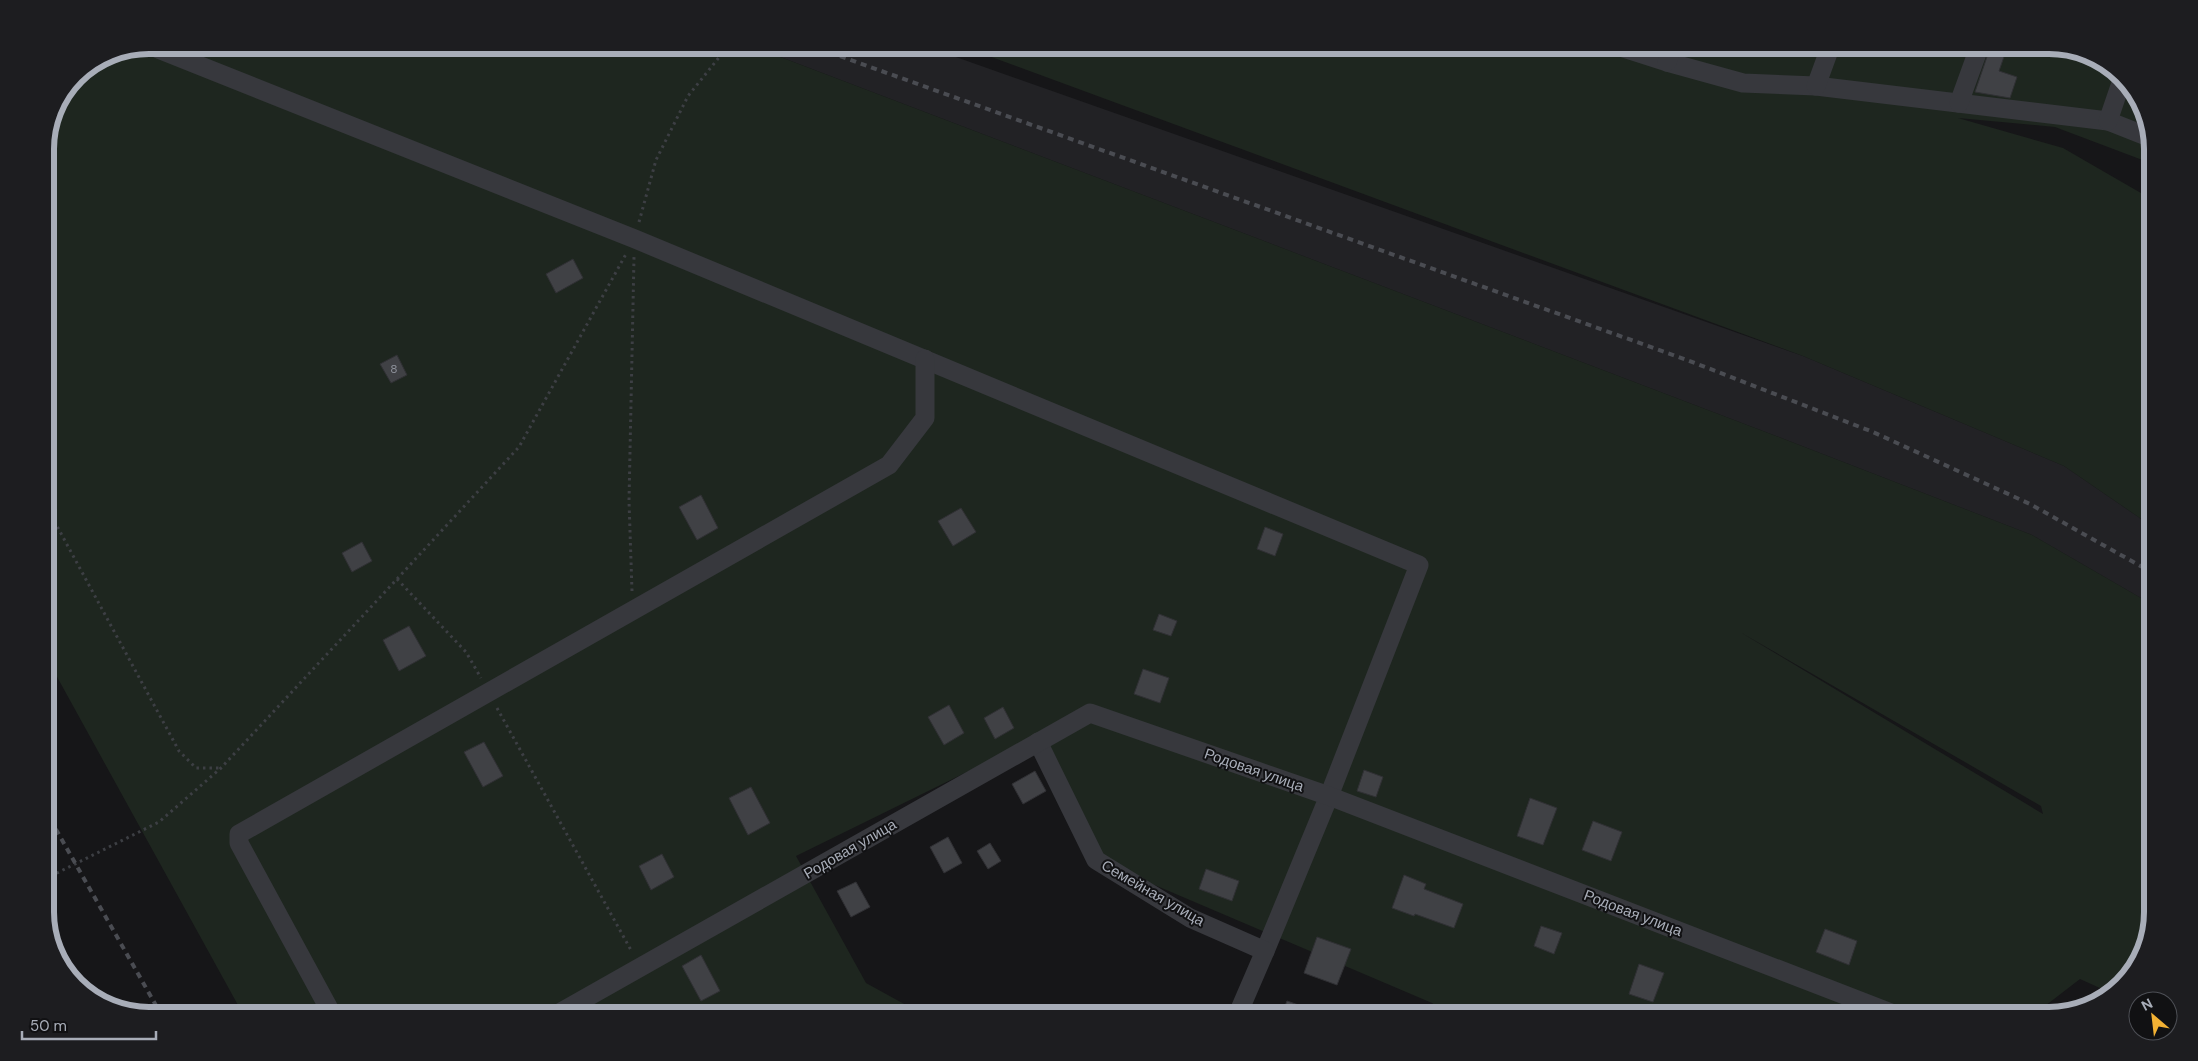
<svg xmlns="http://www.w3.org/2000/svg" width="2198" height="1061" font-family="'DM Sans',sans-serif">
  <style>
    .built { fill: #222225 }
    .green { fill: #1e261f; fill-rule: evenodd }
    .building { fill: #404145; stroke: #303034 }
    .lines { fill: none; stroke-linecap: round; stroke-linejoin: round }
    .path { stroke: #3d3f44; stroke-width: 3; stroke-dasharray: 2.5 4; stroke-linecap: butt }
    .minor { stroke: #37383d; stroke-width: 19 }
    .rail { stroke: #4a4c52; stroke-width: 4; stroke-dasharray: 6 5; stroke-linecap: butt }
    .labels { text-anchor: middle; stroke-width: 4; stroke-linejoin: round; paint-order: stroke }
    .number-label { font-size: 12px; fill: #8e929b }
    .street-label { font-size: 15px; fill: #a8adb8; stroke: #111113 }
    .rim { fill: none; stroke: #a8adb8; stroke-width: 6 }
  </style>
  <rect width="100%" height="100%" fill="#161618"/>
  <!-- built -->
  <path class="built" d="M749,45H922L1803,356L2064,466L2153,527V605L2032,535L1776,436Z"/>
  <!-- green -->
  <g class="green">
    <path d="M149,45H749L1776,436L2032,535L2153,605V912L2142,958L2111,993L2080,979L2032,1016H1450L1432,1003L1096,860L1036,738L796,856L866,983L926,1016H244L45,655V143L53,109L76,75L110,53ZM1740,632L2041,806L2043,814Z"/>
    <path d="M959,45H2049L2095,56L2136,92L2153,143V164L2055,127L1958,118L2063,148L2153,200V527L2064,466L1803,356Z"/>
  </g>
  <!-- building -->
  <g class="building">
    <path d="M1991,45H2008L1999,71L2017,77L2010,98L1975,92Z"/>
    <path d="M573,259L583,278L556,293L546,274Z"/>
    <path d="M397,355L407,375L391,383L380,364Z"/>
    <path d="M701,495L718,528L697,540L679,507Z"/>
    <path d="M961,508L976,532L953,546L938,521Z"/>
    <path d="M1265,527L1283,534L1275,556L1257,549Z"/>
    <path d="M362,542L372,561L352,572L342,553Z"/>
    <path d="M1159,614L1177,621L1171,636L1153,630Z"/>
    <path d="M409,626L426,656L399,671L383,640Z"/>
    <path d="M1143,669L1169,678L1160,703L1134,694Z"/>
    <path d="M949,705L964,733L944,745L928,717Z"/>
    <path d="M1003,707L1014,728L995,739L984,718Z"/>
    <path d="M484,742L503,776L483,787L464,752Z"/>
    <path d="M1364,770L1383,777L1376,797L1357,791Z"/>
    <path d="M1035,771L1046,791L1023,804L1012,784Z"/>
    <path d="M751,787L770,823L748,835L729,798Z"/>
    <path d="M1530,798L1557,808L1543,845L1517,836Z"/>
    <path d="M1593,821L1622,832L1611,861L1582,850Z"/>
    <path d="M948,837L962,863L944,873L930,847Z"/>
    <path d="M990,843L1001,861L988,869L977,851Z"/>
    <path d="M662,854L674,877L651,890L639,866Z"/>
    <path d="M1206,869L1239,881L1232,901L1199,889Z"/>
    <path d="M1404,875L1426,884L1424,889L1463,904L1454,928L1415,914L1414,916L1392,908Z"/>
    <path d="M856,882L870,907L851,917L837,891Z"/>
    <path d="M1541,926L1562,933L1554,954L1534,946Z"/>
    <path d="M1825,929L1857,941L1849,965L1816,952Z"/>
    <path d="M1317,937L1351,949L1337,985L1304,973Z"/>
    <path d="M701,955L720,991L701,1001L682,966Z"/>
    <path d="M1639,964L1664,973L1653,1002L1629,994Z"/>
    <path d="M1287,1001L1324,1014V1016H1281Z"/>
  </g>
  <g class="lines">
    <!-- path -->
    <g class="path">
      <path d="M639,222L656,160L688,96L729,45"/>
      <path d="M45,504L179,751L196,768H220"/>
      <path d="M397,579L466,652L481,678"/>
      <path d="M632,591L629,501L634,257"/>
      <path d="M497,708L632,952"/>
      <path d="M45,879L159,822L221,768L397,579L519,447L626,254"/>
    </g>
    <!-- minor -->
    <g class="minor">
      <path d="M1614,45L1667,62L1743,83L1816,86L2108,121L2151,138"/>
      <path d="M158,49L635,239L1419,565L1329,796L1265,951"/>
      <path d="M1667,62L1673,45"/>
      <path d="M1816,86L1831,45"/>
      <path d="M1959,103L1980,45"/>
      <path d="M2108,121L2122,80"/>
      <path d="M1038,742L1096,860L1190,918L1265,951L1237,1016"/>
      <path d="M333,1016L239,843V834L889,465L925,418V359"/>
      <path d="M554,1016L1090,713L1329,796L1899,1016"/>
    </g>
    <!-- rail -->
    <g class="rail">
      <path d="M809,45L1687,360L1873,432L2030,504L2153,573"/>
      <path d="M45,810L162,1016"/>
    </g>
  </g>
  <g class="labels">
    <!-- number labels -->
    <g class="number-label">
      <text x="394" y="373">8</text>
    </g>
    <!-- street labels -->
    <g class="street-label">
      <text transform="translate(1254 770) rotate(19)" y="5">Родовая улица</text>
      <text transform="translate(850 849) rotate(-30)" y="5">Родовая улица</text>
      <text transform="translate(1153 893) rotate(30)" y="5">Семейная улица</text>
      <text transform="translate(1633 913) rotate(21)" y="5">Родовая улица</text>
    </g>
  </g>
  <!-- crop -->
  <path d="M0 0H2198V1061H0ZM149 54H2049A95 95 0 0 1 2144 149V912A95 95 0 0 1 2049 1007H149A95 95 0 0 1 54 912V149A95 95 0 0 1 149 54Z" fill="#1d1d20" fill-rule="evenodd"/>
  <path class="rim" d="M149 54H2049A95 95 0 0 1 2144 149V912A95 95 0 0 1 2049 1007H149A95 95 0 0 1 54 912V149A95 95 0 0 1 149 54Z"/>
  <!-- north arrow -->
  <g transform="translate(2153 1016) rotate(332)"><circle r="24" fill="#111113" stroke="#4d4f55"/>
  <path d="M0-4L9 19L0 12L-9 19Z" fill="#f2b134"/>
  <text y="-8" font-size="14" font-weight="bold" text-anchor="middle" fill="#a8adb8">N</text>
  </g>
  <!-- scale -->
  <path d="M22 1031v8h134v-8" fill="none" stroke="#a8adb8" stroke-width="2.5"/>
  <text x="30" y="1031" font-size="15" fill="#a8adb8" stroke="#111113" stroke-width="4" paint-order="stroke">50 m</text>
</svg>
